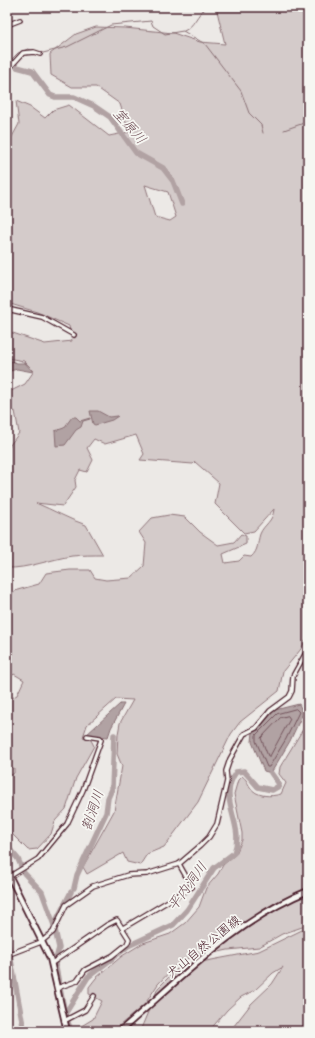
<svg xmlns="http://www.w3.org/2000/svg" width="315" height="1038" font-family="Itim,'Klee One',sans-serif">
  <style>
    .green { fill: #d4cbca; stroke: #8f757a; fill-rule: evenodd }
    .water { fill: #b1a2a3; stroke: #886e73 }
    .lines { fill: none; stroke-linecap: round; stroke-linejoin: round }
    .shore { stroke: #73535b; stroke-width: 1 }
    .stream { stroke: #886e73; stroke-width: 1 }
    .river { stroke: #b1a2a3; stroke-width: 5.5 }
    .minor-casing { stroke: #4a1f2b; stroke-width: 6 }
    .major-casing { stroke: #4a1f2b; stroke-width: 8 }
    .minor { stroke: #f6f6f2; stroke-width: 3.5 }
    .major { stroke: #f6f6f2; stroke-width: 4.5 }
    .labels { text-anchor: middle; stroke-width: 3.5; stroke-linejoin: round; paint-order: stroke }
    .street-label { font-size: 13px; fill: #4a1f2b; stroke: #f6f6f2 }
    .water-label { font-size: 14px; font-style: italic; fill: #6e4d55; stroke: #f6f6f2 }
  </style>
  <rect width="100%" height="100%" fill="#ece9e6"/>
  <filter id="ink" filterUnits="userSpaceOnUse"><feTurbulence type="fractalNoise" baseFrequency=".025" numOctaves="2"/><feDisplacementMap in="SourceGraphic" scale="8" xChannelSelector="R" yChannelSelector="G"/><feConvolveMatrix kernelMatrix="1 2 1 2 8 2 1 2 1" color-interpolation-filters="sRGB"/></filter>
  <g filter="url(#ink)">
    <!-- green -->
    <g class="green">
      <path d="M216,7H308V636L301,649L283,671L279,691L240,722L231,734L198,802L164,847L147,854L140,865L127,862L123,853L87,874L83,867L114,811L122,766L117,754L118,734L120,723L133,700L116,699L87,725L83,737L91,740L94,746L76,778L66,809L55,821L51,834L37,849L28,850L7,829V778L14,773V768L7,767V701L17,695L24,680L14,674L7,680V600L14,591L39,584L46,573L70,570H90L95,578L106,580L131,578L144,566L146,543L139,532L152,518L169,515L185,517L200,532L218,545L234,542L241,534L246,536V544L223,554L225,563L239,561L244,556L251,557C259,550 257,543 260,534C264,524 273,522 274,509L254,531L244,533L215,504L219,483L195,462L193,464L140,460L144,454L136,435L105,444L94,439L87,448L93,460L87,472L80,470L75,480L76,487L63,506L36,503C53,510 68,519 86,525L103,555C93,555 82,555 72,556C51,559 27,569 7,568V449L19,433L15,411L7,414V393L25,384L34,371L24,361L7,358V331L45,344L72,341L69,326L37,312L7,303V146L19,124L16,101L30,107L45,118L53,110L69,105L109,136L129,132L120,104L96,87H72L51,75L50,54L76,34L96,27L125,28L173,33L200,42L225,44ZM145,185L168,192L176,217L170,221L155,217Z"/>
      <path d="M308,721V925L282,934L259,947L228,950L181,960L158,984L145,1004L113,1031H78V1028L93,1019L102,1001L89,994V987L96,978L122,956L143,943L170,934L185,923L199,907L206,888L218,874L223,865L236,854L242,840V833L234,794L238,780L242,776C247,780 247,782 250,787C256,797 271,797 281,794L286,783L279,774L280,767Z"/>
      <path d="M302,930L308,931V1031H230L251,1004L272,984L283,967L273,973L255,990L241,997L227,1010L209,1031H140L158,988L180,966L259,951Z"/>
    </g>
    <!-- water -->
    <g class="water">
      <path d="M8,360L17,363H25L33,372L17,369L7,372Z"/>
      <path d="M90,411H98L109,417L118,416L112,420L95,425L93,424Z"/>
      <path d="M72,417H76L80,421L90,418V419L83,421L81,427L76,430L65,445L56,446L55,431L64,428Z"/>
      <path d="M120,704H124L111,728L108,737L86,735Z"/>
      <path d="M299,704L303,713L290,741L271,773L264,771L252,742L253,732L261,726L275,710Z"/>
    </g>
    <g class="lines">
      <!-- shore -->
      <g class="shore">
        <path d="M296,709L299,712L286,739L269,767H267L256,741V735L277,714Z"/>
        <path d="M288,716L290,719L270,756H268L261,738L280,718Z"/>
      </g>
      <!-- stream -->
      <g class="stream">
        <path d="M184,31C194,27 197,14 206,7"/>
        <path d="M10,61L18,53L28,49L43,53L67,47L111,25L151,21L153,26L165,34L183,31L205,44L241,91L249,113L261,125L263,133"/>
        <path d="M284,130L304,123"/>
      </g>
      <!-- river -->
      <g class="river">
        <path d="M7,58L17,67L32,71L50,95L55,97H74L94,106L110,117L136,153L163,168L173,181L182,204"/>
        <path d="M303,713L308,711"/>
        <path d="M7,846L18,859L24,873L42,892L54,925L59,948L55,963L65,1014L71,1031"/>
        <path d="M74,888L77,875L106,813L108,798L112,789L114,735"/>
        <path d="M54,925L71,892"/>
        <path d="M7,938L24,1031"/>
        <path d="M65,1014L88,977L128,946L173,925L187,910L214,868L234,853C246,824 216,800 236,772L244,771L258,787L272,790L279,786V784L271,773"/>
      </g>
      <!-- minor casing -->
      <g class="minor-casing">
        <g id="minor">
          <path d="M7,25L20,20"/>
          <path d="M7,66L12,65L23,53L34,52L40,54"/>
          <path d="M7,309L42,317L74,335"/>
          <path d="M7,878L38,859L67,824L83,790L101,740L100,738L87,736"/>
          <path d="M123,928L192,887L179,864"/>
          <path d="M7,955L41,942L53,932L66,905L93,886L128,875L147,874L179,864L200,846L209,837L217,824L227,781L226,771L230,759L244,734L256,728L270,711L289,697L292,691L293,676L308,649"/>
          <path d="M52,963L107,925L117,920L129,939L127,944L112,956L85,970L77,981L57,988"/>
          <path d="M64,1021L85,1010L94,996"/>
        </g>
      </g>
      <!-- major casing -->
      <g class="major-casing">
        <g id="major">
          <path d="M7,871L50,958L67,1031"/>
          <path d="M120,1031C178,981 236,920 308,891"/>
        </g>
      </g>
      <!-- minor -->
      <use href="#minor" class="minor"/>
      <!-- major -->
      <use href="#major" class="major"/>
    </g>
  </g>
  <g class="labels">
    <!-- street labels -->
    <g class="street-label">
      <text transform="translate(203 946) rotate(-39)" y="5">犬山自然公園線</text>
    </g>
    <!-- water labels -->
    <g class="water-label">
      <text transform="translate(130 126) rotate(49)" y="5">室原川</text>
      <text transform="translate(92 810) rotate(-71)" y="5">割洞川</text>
      <text transform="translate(187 886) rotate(-54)" y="5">平内洞川</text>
    </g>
  </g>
  <!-- margin -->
  <rect width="315" height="1038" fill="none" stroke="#f6f6f2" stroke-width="24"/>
  <rect x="12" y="12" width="291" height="1014" fill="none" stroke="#4a1f2b" stroke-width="1.5" filter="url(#ink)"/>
</svg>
